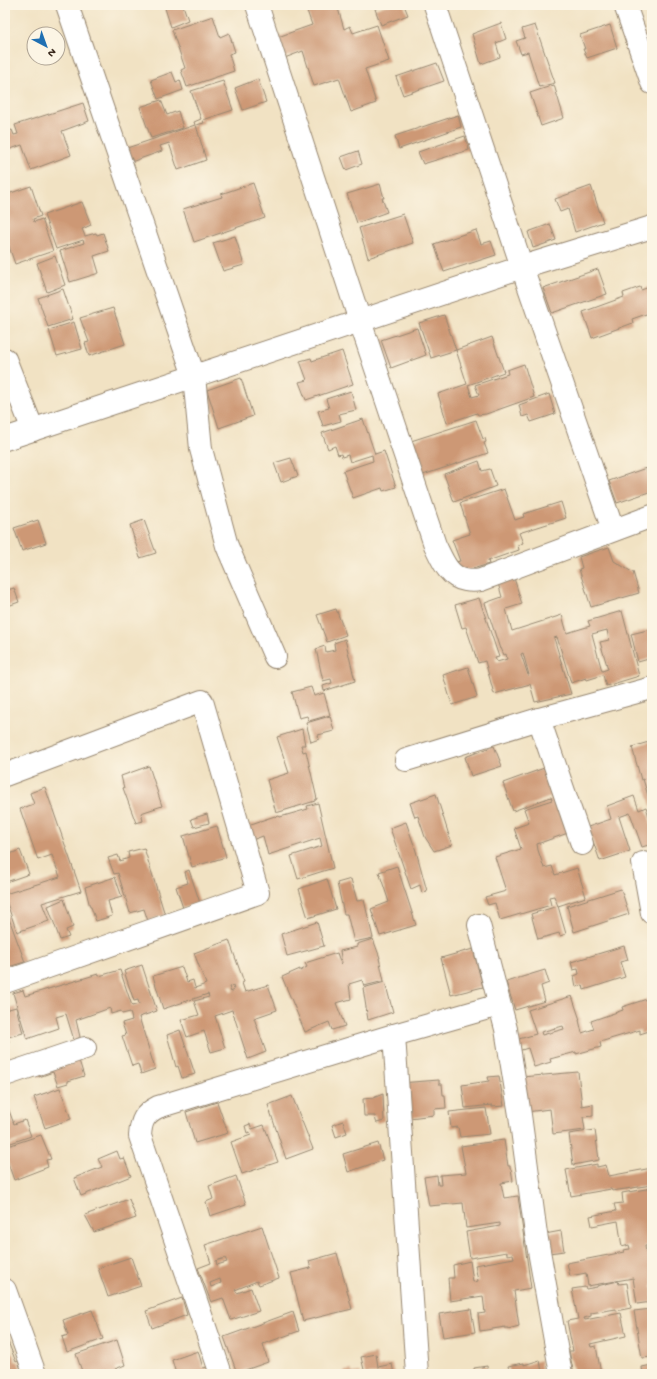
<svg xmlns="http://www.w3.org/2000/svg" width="657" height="1379" font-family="'Gochi Hand',sans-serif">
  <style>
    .building { fill: #cd9875; fill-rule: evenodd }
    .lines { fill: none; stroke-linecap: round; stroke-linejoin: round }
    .minor-casing { stroke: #968670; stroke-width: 24 }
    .minor { stroke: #fff; stroke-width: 22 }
  </style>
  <rect width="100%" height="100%" fill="#fcf5e5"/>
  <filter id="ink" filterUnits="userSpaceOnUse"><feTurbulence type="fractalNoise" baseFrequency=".025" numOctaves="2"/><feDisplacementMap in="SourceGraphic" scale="8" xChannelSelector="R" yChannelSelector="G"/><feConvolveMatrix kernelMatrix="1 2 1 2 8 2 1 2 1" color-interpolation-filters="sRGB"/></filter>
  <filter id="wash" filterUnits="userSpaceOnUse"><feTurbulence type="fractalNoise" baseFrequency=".012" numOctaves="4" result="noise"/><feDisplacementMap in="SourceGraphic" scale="16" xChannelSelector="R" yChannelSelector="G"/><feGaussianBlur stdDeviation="0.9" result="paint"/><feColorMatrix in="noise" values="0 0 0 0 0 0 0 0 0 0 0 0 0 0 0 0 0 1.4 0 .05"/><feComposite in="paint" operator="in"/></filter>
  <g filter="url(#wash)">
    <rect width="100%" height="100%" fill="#f1e2c3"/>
    <g id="blocks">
      <!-- building -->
      <g class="building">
        <path d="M164,5H183L188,20L171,27Z"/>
        <path d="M305,5H337L344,29L350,26L353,33L377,25L389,61L365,69L376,103L351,112L339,78L314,86L303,51L282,59L275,38L312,25Z"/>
        <path d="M386,5H404L408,15L381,25L375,9Z"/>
        <path d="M213,16L220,37L229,33L235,52L229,54L234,71L187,87L181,70L185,68L172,30Z"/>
        <path d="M501,23L506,39L496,43L500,57L481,64L472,34Z"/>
        <path d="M535,25L555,83L539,87L528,52L521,54L516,41L525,38L522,29Z"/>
        <path d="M610,25L617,48L587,58L583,49H585L580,35Z"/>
        <path d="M437,63L444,81L403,95L396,77Z"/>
        <path d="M172,72L176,82L180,80L183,90L158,99L151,80Z"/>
        <path d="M258,79L266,102L243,110L235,88Z"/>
        <path d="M223,81L233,110L203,120L204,123L196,125L206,160L178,170L169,143L160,146L162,151L131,162L127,148L195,125L194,122L201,119L191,91Z"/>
        <path d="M554,85L564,118L541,126L530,93Z"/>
        <path d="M161,100L167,115L178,111L183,128L151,138L140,107Z"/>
        <path d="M83,103L89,121L62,131L71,155L31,170L22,145L5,151V132L12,130L14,135L18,134L15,125Z"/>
        <path d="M458,115L461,127L399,149L395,136Z"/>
        <path d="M465,136L469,150L423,164L418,152Z"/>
        <path d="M358,151L362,164L346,170L341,157Z"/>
        <path d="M253,183L265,218L194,242L183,209L222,197L221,194Z"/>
        <path d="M380,184L384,198H382L387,212L357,223L347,194Z"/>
        <path d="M31,186L41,216L33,219L34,222L42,219L53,251L15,264L5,235V195Z"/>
        <path d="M591,186L603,222L575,232L568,209L560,212L555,199Z"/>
        <path d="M82,202L91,225L82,229L85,236L96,233L97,235L103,233L109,251L94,256L99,273L70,282L60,251L84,243L83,240L56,249L44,215Z"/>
        <path d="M403,214L413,243L368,258L359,228Z"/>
        <path d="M550,224L556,240L533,248L528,232Z"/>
        <path d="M476,230L481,244L491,241L496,255L444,272L434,244Z"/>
        <path d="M235,236L244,265L223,271L213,243Z"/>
        <path d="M55,256L65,285L47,292L37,263Z"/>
        <path d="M598,269L607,294L552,313L543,288Z"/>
        <path d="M652,286V312L632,319L633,323L592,338L583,312L624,297L623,293L640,287L641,290Z"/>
        <path d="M63,289L73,319L48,327L38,298Z"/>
        <path d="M113,308L125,344L89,356L85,343L89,342L80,318Z"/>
        <path d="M444,315L456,350L431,358L419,323Z"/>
        <path d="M74,322L82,349L57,356L49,330Z"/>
        <path d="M417,328L426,355L391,368L381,340Z"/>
        <path d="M492,337L504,372L468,385L472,397L479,395L475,385L508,374L507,370L524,364L534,397L486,414L478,415L477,413L447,423L438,394L467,384L456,350Z"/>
        <path d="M342,351L353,384L306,400L299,382L307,380L300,361L311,358L312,361Z"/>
        <path d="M241,378L253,416L219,428L207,390Z"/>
        <path d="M351,391L356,410L339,414L341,421L323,426L318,411L329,408L326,399Z"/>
        <path d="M549,394L555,414L531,422L528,415L522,417L519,405Z"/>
        <path d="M363,419L375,454L384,451L396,487L383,491L382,488L353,498L343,471L373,461L372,455L350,462L348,455L342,457L341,454L338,455L335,446L328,449L322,433Z"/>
        <path d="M476,420L483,439L485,438L486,442L484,443L488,453L420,476L408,442Z"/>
        <path d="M291,458L298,476L281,482L274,463Z"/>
        <path d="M479,461L482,471L490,469L496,486L454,502L444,474Z"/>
        <path d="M646,468L652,487V491L617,503L609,481Z"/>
        <path d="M504,489L515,520L524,517L523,514L561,502L566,518L519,533L523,543L518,545L519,550L488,561L489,564L456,574L452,563L460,561L452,540L470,534L460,503Z"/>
        <path d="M38,520L46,543L22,551L14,528Z"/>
        <path d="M144,520L156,553L140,558L130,525Z"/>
        <path d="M609,547L614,561L632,572H633L639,593L591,607L579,569L582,568L579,557Z"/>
        <path d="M514,578L522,604L506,609L512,631L562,615L567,633L590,626L588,621L622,611L639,676L606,686L603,675L587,680L586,678L571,683L557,637L554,638L571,694L535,702L530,684L494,694L485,661L478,663L466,627L462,628L455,605L479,598L499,657L495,658L497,662L507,659L506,654L504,655L501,648L500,649L485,603L502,597L498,583ZM607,630L609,640L600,642L608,669L602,671L592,634ZM523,653L529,675H528L521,654Z"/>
        <path d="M5,584L7,590L14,588L19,602L5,607Z"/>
        <path d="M336,609L346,635L327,642L317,615Z"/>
        <path d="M652,629V658L638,662L631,634Z"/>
        <path d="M345,639L355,681L324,691L323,686L332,683L331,679L323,681L316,649L325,646L326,652L335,650L334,643Z"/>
        <path d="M468,667L477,697L452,705L443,675Z"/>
        <path d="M311,687L314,696L324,693L330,715L309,721L307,716L299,718L292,692Z"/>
        <path d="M330,716L334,731L318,735L319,739L311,742L306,723Z"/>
        <path d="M302,729L305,745H301L303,752L306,751L317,799L315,800V801L276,813L267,780L289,773L277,737Z"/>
        <path d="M652,741V805L651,806L643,779L641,780L632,747Z"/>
        <path d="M494,746L502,766L471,776L465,757Z"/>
        <path d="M149,766L162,806L141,813L143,821L136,823L123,788H124L121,776Z"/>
        <path d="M547,767L568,833L537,844L538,850L544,868L552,866L555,875L577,868L586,897L558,906L554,896L549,897L551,905L500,920L495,903L488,905L485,897L506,891L495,857L521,849L514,828L529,823L524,809L552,800L551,797L513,811L503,783Z"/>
        <path d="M45,787L81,891L42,903L49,921L17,932L5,898V894L60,877L52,855L38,860L20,809L34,804L30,793Z"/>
        <path d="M436,794L452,845L434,851L425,837L418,816L415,817L410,803Z"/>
        <path d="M634,796L639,810L646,807L652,826V844L642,847L630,813L619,817L630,851L600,861L588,827L611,819L607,806Z"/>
        <path d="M318,803L333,868L298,879L291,856L322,846L320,838L268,855L263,836L252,840L248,825L275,816L276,817L279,816L280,817L308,809L307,806Z"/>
        <path d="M207,814L209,823L194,827L191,819Z"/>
        <path d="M406,822L416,851L427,891L422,893L420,885L411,889L390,828Z"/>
        <path d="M217,826L226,857L192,867L183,836Z"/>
        <path d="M144,848L165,915L148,921L144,909L130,913L118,873L114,874L108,858L118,855L120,861L129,858L128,852Z"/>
        <path d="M20,850L29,874L6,882L5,856Z"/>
        <path d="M397,866L416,925L380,936L371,909L389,902L379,872Z"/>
        <path d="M189,870L200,903L183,908L176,887L188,883L185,872Z"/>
        <path d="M115,877L122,897L108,901L112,916L96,921L91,907H90L85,887Z"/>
        <path d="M327,879L336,909L308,918L299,889Z"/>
        <path d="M351,879L357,901L364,900L373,938L354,942L347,914H344L337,883Z"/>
        <path d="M621,889L629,914L574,932L567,906Z"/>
        <path d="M64,899L73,927L66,930L69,937L60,940L48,906Z"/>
        <path d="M558,906L566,934L560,936L559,933L538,939L531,914Z"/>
        <path d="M8,916L25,962L5,968V917Z"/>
        <path d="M317,922L324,946L287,956L281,934Z"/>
        <path d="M373,939L380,958H379L384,981L364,986L362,980L349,984L351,999L336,1003L345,1026L332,1030L329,1022L305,1032L282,977L300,969V971L307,967L305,963L337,953L341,964L342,963L340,951L357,947V944Z"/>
        <path d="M229,940L244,982L242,983L245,992L268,985L277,1010L254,1018L266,1052L248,1059L232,1010L215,1016L225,1048L211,1052L204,1031L187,1037L181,1020L199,1015L194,1001L209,997L208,994L163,1009L153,976L182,967L187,982L193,980L195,988L206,984L194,953ZM233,986L234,990L231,992L229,987Z"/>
        <path d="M624,946L628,960L620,962L625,977L584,990L583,985L576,987L574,976L579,974L578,969L573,970L571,962Z"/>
        <path d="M473,949L483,987L451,995L441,958Z"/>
        <path d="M142,965L157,1011L139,1017L155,1069L141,1074L138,1064L132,1066L122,1036L126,1035L122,1023L132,1020L130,1012L122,1014L121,1011L111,1014L110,1008L76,1020L80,1037L74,1040L66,1014L56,1017L59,1028L27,1039L13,993L23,990L25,996L98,974L99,976L120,970L132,1006L139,1004L138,1000L134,1001L124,971Z"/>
        <path d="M545,970L549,983L541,986L545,1001L515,1010L506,982Z"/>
        <path d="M385,982L393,1012L368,1020L363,988Z"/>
        <path d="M572,996L580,1020H579L582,1033L594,1029L591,1021L623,1010L622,1007L650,998L652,1009V1030L640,1034V1030L600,1042L601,1047L576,1054V1052L550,1059L551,1062L534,1067L528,1048L515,1052L512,1041L536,1034L528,1010ZM563,1026L564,1029L542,1035L541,1032Z"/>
        <path d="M16,1007L23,1033L8,1037L9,1042L5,1043V1010Z"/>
        <path d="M180,1030L195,1074L182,1078L178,1066L176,1067L167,1035Z"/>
        <path d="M75,1048L84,1076L68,1081V1083L58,1086L53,1072L39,1077L33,1059Z"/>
        <path d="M578,1072L582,1106L593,1104V1116L583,1117L585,1130L553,1134L550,1109L526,1112L522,1077Z"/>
        <path d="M499,1076L504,1106L492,1107V1105L465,1108L462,1085L489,1081L488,1077Z"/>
        <path d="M439,1080V1084H442L443,1095H445L446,1108L434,1109V1115L402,1119L400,1083Z"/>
        <path d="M60,1088L71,1119L45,1128L34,1097Z"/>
        <path d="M383,1094L384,1121L377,1123L376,1121L375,1116H364L363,1099L373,1098Z"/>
        <path d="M292,1096L313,1149L286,1159L268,1105Z"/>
        <path d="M217,1102L228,1133L195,1143L186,1112Z"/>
        <path d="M8,1108L14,1124L25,1120L31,1136L5,1145V1110Z"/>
        <path d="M486,1108L490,1134L460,1137L458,1127L451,1128L449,1112Z"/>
        <path d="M343,1121L347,1133L336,1137L332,1125Z"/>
        <path d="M250,1124L252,1129L264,1125L278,1162L242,1174L231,1142L251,1135L250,1132L247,1133L245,1126Z"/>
        <path d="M595,1130L599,1160L573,1165L569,1134Z"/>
        <path d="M41,1135L51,1159L46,1160L48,1167L14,1180L5,1155V1147Z"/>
        <path d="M504,1140L508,1166H510V1169H511L513,1181L501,1183L504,1198L518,1196L531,1288L514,1291L519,1326L508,1329V1328H505V1327L480,1331L478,1314L485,1313L483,1296L450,1301L448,1278H454L453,1265L470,1261L473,1282L478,1281L475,1265L514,1258L513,1254L507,1255V1252L470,1258L466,1232L500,1226V1223L466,1228L463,1203L429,1206L424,1177L437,1175L438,1185H441L440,1175L466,1173L461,1146Z"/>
        <path d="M378,1143L383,1160L348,1172L343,1154Z"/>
        <path d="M117,1151L120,1159L124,1158L131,1176L81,1196L74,1178L102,1167L98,1159Z"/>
        <path d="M597,1164V1167L606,1165L609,1176L652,1168V1185L612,1191L611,1189L571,1196L566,1170Z"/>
        <path d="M236,1176L246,1204L210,1216L206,1202L213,1199L209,1186Z"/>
        <path d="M652,1188V1245L645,1246L646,1252H652V1302L637,1304L633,1278L588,1286L586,1273L570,1276L567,1263L624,1252L623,1250L630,1249L629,1245L622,1247L618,1221L592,1226L590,1216L616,1211L614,1204L623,1203L622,1193Z"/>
        <path d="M129,1199L136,1218L94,1232L85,1215Z"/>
        <path d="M262,1226L279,1278L259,1285L257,1281L235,1290L237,1293L251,1288L259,1311L231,1320L223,1298L211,1302L198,1268L211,1263L205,1245ZM225,1258L227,1262L217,1265L216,1261ZM220,1279L221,1283L211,1287L210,1283Z"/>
        <path d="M561,1231L564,1251L549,1253L545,1234Z"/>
        <path d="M337,1253L352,1309L303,1321L291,1273L311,1268L309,1261Z"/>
        <path d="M131,1257L141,1286L108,1297L98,1268Z"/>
        <path d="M618,1281L619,1284L627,1283L631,1308L616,1311V1309L591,1313V1316L584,1318L585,1320L621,1313L626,1336L590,1344L591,1347L596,1346L601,1374H574L569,1351H573L567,1321L578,1319L572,1289L585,1287L586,1289L597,1287V1286Z"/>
        <path d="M182,1298L187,1315L152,1328L146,1311Z"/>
        <path d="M471,1309L475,1332L443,1337L439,1314Z"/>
        <path d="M652,1309V1357L642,1358L634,1311Z"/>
        <path d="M92,1310L103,1339L67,1352L62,1337L68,1335L63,1320Z"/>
        <path d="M293,1312L299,1331L263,1344L268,1362L237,1373L224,1337Z"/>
        <path d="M5,1334L16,1362L18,1361L23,1374H5Z"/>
        <path d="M117,1340L125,1365L115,1369L117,1374H83L76,1354Z"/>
        <path d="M198,1351L203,1368L207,1367L208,1374H176L172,1360Z"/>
        <path d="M376,1354L378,1367L392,1364L394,1374H365L361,1357Z"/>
        <path d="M540,1360L542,1373L545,1372V1374H510L508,1366L524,1363V1365Z"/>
        <path d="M652,1365V1374H643L642,1367Z"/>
        <path d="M487,1366L488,1374H475L474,1368Z"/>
        <path d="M352,1370V1373L360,1372L361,1374H345L344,1371Z"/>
        <path d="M624,1371V1374H610V1373Z"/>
      </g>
    </g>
  </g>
  <g filter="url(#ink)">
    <use href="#blocks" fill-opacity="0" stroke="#968670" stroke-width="1"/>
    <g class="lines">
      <!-- minor casing -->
      <g class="minor-casing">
        <g id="minor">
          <path d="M67,5L194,376L201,449L227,546L275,657"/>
          <path d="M257,5L360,321L435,545C442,559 448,577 465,580C470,581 476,581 481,580L652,516"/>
          <path d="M435,5L522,267L613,530"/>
          <path d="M625,5L652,83"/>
          <path d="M5,359L33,430"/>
          <path d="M5,439L522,267L652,227"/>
          <path d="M539,719L582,844"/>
          <path d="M406,760L539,719L652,688"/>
          <path d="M5,775L202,701L258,893L5,982"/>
          <path d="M643,863L652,913"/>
          <path d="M479,925L506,1029L520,1115L536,1234L561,1374"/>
          <path d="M394,1035L417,1374"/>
          <path d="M5,1075L85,1048"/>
          <path d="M5,1290L35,1374"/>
          <path d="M221,1374L140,1136C141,1121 144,1114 158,1107L394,1035L499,1005"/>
        </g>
      </g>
      <!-- minor -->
      <use href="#minor" class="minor"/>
    </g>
  </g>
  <!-- margin -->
  <rect width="657" height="1379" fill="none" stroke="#fcf5e5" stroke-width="20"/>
  <!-- north arrow -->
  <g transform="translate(46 46) rotate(139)"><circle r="19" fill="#fcf5e5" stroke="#afa495"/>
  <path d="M0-3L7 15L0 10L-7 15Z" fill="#1f6fb2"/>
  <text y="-6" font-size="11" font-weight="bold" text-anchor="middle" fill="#3b2a1e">N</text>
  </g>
</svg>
